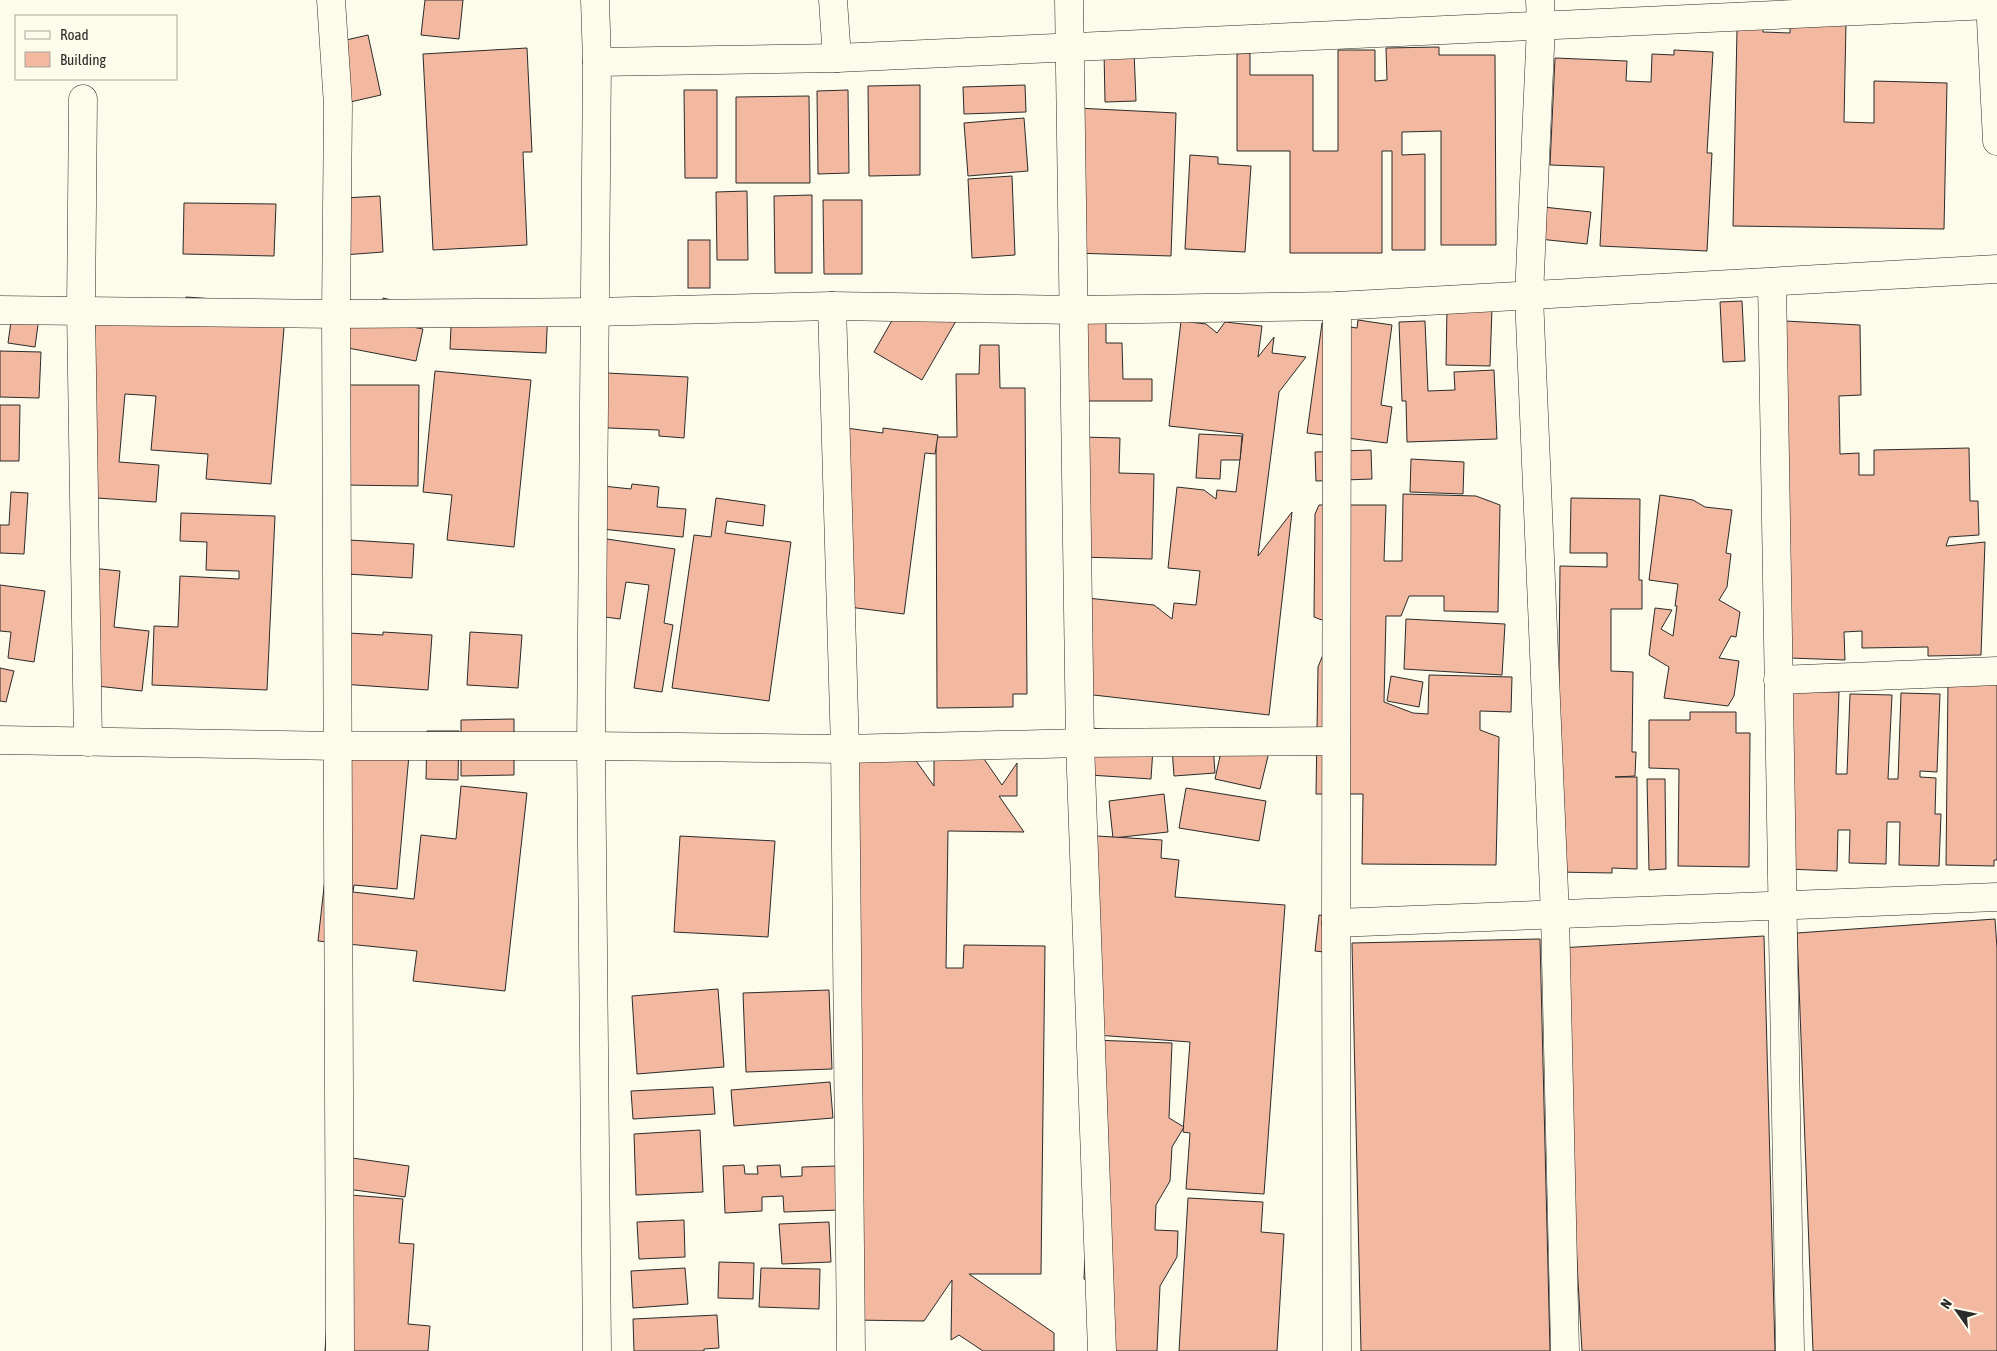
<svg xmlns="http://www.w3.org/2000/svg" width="1997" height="1351" font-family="'Asap Condensed',sans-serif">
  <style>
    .building { fill: #f2b8a0; stroke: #2b2b2b }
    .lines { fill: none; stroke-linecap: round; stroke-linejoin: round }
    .minor-casing { stroke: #2b2b2b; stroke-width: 29 }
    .minor { stroke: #fdfbea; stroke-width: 28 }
  </style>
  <rect width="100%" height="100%" fill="#fdfbea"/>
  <!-- building -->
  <g class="building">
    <path d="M425,0H463L459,39L421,35Z"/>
    <path d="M1790,22L1846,23L1844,122L1874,123V81L1947,83L1944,229L1733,226L1737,29H1763V32L1790,33Z"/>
    <path d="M368,35L381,95L337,105L324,45Z"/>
    <path d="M1439,47V55H1495L1496,245H1441V131L1402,132V155L1425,154V250H1392V151H1382V253H1290V151H1237V54L1250,53V75H1313V151H1338V50H1375V81L1387,80L1386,48Z"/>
    <path d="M527,48L532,152H523L527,245L433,250L423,54Z"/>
    <path d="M1674,50L1713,52L1707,153H1712L1707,251L1600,246L1604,167L1550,165L1555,58L1627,61L1626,81L1651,82L1652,54L1674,55Z"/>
    <path d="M1104,51H1134L1136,101L1105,102Z"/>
    <path d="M920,85V175L869,176L868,86Z"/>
    <path d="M1025,85L1026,112L964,114L963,87Z"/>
    <path d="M684,90H717V178H685Z"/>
    <path d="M848,90L849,173L818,174L817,91Z"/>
    <path d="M809,96L810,183H736V97Z"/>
    <path d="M1077,108L1176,113L1171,256L1072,253Z"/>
    <path d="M1024,118L1028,171L968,176L964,123Z"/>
    <path d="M1190,155L1218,157V164L1251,166L1245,252L1185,249Z"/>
    <path d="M1012,176L1015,255L972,258L968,179Z"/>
    <path d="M747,191L748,260H717L716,192Z"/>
    <path d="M812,195V273H775L774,196Z"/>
    <path d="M380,196L383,252L330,256L326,199Z"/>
    <path d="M823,200H862V274H824Z"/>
    <path d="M184,203L276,204L274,256L183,254Z"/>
    <path d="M1543,207L1591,212L1587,244L1539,239Z"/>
    <rect x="688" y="240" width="22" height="48"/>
    <path d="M186,297L286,304L271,484L206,479L208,454L151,450L156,396L125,394L119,462L159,465L156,502L82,497L97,308L185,307Z"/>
    <path d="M336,297L381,306L383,298L400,302L396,324L423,329L416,361L327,344Z"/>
    <path d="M1742,301L1745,361L1723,362L1720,302Z"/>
    <path d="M902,303L960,314L922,380L874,352Z"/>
    <path d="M452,305L548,308L546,353L450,349Z"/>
    <path d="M13,307L40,310L35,347L8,343Z"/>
    <path d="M1447,307L1492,308L1490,366L1446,365Z"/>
    <path d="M1080,317H1106V343H1122L1123,379H1152V401H1080Z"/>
    <path d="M1358,320L1392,325L1381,405L1392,407L1387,443L1307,433L1322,323L1357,328Z"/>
    <path d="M1181,321L1206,324L1217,333L1225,322L1262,326L1258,357L1274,337L1272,353L1306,357L1279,392L1258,556L1292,512L1269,715L1076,693L1087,598L1154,605L1172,619L1174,603L1196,605L1200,571L1168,568L1177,487L1204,490L1216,499L1217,490L1236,492L1243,434L1169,426Z"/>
    <path d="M1425,321L1428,391L1455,390L1454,372L1494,370L1497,439L1407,442L1406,401H1402L1399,322Z"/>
    <path d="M1785,321L1860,325L1861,395L1839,396L1840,454L1859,453V475H1874V450L1969,448L1970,501H1978L1979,535L1949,537L1946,546L1985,542L1981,655L1928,656V647L1862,648V631L1844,632L1845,660L1790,658L1787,564L1790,550Z"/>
    <path d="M980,345H999L1000,388H1025L1027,694H1013V707L937,708L936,437H957L956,374H979Z"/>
    <path d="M0,351L41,352L39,398L0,397Z"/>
    <path d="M435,371L531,380L514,547L447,540L452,495L423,492Z"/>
    <path d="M586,372L688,377L684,438L659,436V430L584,427Z"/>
    <path d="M333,385H419L418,486L340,485Z"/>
    <path d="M0,405H20L19,461H0Z"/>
    <path d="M846,428L883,433V428L938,435L935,454L925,453L904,614L841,606Z"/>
    <path d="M1199,434L1242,436L1240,460H1221L1220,479L1196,478Z"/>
    <path d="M1082,437L1120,438L1119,473L1154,474L1152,559L1079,557Z"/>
    <path d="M1371,450L1372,479L1316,481L1315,452Z"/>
    <path d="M1411,459L1464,462L1463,494L1410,492Z"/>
    <path d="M584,484L631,489L632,484L659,487L657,507L686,509L683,537L580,527Z"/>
    <path d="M11,492L28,493L24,554L0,553V525H9Z"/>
    <path d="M1403,494L1476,496L1500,505L1498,612L1444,611V596H1409L1401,616H1386L1384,702L1413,713L1428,714L1429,675L1512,677L1511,712L1480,711V730L1499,737L1496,865L1362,864L1363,794H1316L1318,667L1335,625L1314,617L1315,514L1319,505H1386L1384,561H1402Z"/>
    <path d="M1660,495L1693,500L1705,507L1732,510L1726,553L1731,554L1727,587L1719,600L1740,612L1736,637L1731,636L1719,658L1739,661L1734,696L1728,706L1664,698L1669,667L1649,655L1655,608L1672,610L1661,629L1673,636L1677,606H1675L1678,584L1649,580Z"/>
    <path d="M716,498L765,505L763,526L727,521L725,533L791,542L769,701L672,688L694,535L711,537Z"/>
    <path d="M1571,498L1640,499L1639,580H1642V609H1611V671L1633,672L1632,752H1636L1635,776L1615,777H1637V869L1612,868V873L1557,872L1560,566L1607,567V553H1570Z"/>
    <path d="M181,513L275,516L267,690L152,685L154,626L178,627L180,576L239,579V571L206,570L207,542L180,541Z"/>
    <path d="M593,537L675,549L664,623L673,625L662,692L634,688L649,585L626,582L620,619L582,614Z"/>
    <path d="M333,539L414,544L412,578L331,573Z"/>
    <path d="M91,568L120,571L114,627L149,631L142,691L79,684Z"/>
    <path d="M0,585L45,591L34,662L8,658L11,632L0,631Z"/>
    <path d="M1406,619L1505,624L1502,675L1404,669Z"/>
    <path d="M331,632L383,635V632L432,635L428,690L327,683Z"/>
    <path d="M470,632L522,635L518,688L467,685Z"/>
    <path d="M0,668L14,671L6,702L0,701Z"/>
    <path d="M1391,676L1423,682L1419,707L1387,701Z"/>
    <path d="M1948,682H1997V860H1994V866L1946,865Z"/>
    <path d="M1792,691L1839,692L1836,774H1847L1850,694L1892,695L1888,779H1898L1901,693L1940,694L1937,772L1920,771V777L1936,778L1935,814H1941L1939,866L1899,865L1900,822H1887L1886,864L1849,863L1850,830H1838L1837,871L1786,869Z"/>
    <path d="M1690,712H1736V733H1750L1749,867L1678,866L1679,769L1649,768V720H1690Z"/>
    <path d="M514,719V775L461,776V720Z"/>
    <path d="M1078,727L1154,733L1151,779L1074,774Z"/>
    <path d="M1226,729L1272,740L1260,789L1215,779Z"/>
    <path d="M1212,730L1215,773L1174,776L1171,734Z"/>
    <path d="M427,731H459L458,780L426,779Z"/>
    <path d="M340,743L410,744L397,889L354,885L353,892L414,899L421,835L456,839L461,786L527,793L505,991L413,981L417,951L318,941Z"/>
    <path d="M934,743H973L1002,785L1017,763V796H999L1024,832L948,831L946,968H963L964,945L1045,946L1041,1274H969L1054,1333V1351H983L959,1335L951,1340L952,1280L924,1321L852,1320L846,746L904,744L934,786Z"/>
    <path d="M1647,779H1665L1666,869L1649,870Z"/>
    <path d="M1186,788L1266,801L1259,841L1179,828Z"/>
    <path d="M1164,794L1168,832L1113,838L1109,801Z"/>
    <path d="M680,836L775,841L768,937L674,932Z"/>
    <path d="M1097,836L1162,840L1161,858L1179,860L1175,897L1285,905L1264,1194L1186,1189L1190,1133L1183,1132L1190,1042L1083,1034Z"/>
    <path d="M1319,915L1346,918L1341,954L1315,951Z"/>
    <path d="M1995,919L1997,948V1351H1813L1797,933Z"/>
    <path d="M1764,936L1775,1351H1582L1559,948Z"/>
    <path d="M1540,939L1550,1351H1361L1352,943Z"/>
    <path d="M718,989L724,1067L637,1074L632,996Z"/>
    <path d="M829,990L832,1069L746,1072L743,993Z"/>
    <path d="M1093,1040L1172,1043L1169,1118L1184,1127L1172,1147L1170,1181L1156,1205L1155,1230L1178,1231L1177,1257L1160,1286L1157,1351H1097L1100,1289L1084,1279Z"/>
    <path d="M830,1082L833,1118L734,1126L731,1090Z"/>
    <path d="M713,1087L715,1114L633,1119L631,1091Z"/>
    <path d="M700,1130L703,1192L636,1195L634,1134Z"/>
    <path d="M338,1156L409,1166L405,1197L333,1187Z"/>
    <path d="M744,1165L745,1174H758L757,1166L780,1165L781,1177L802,1176V1167L838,1166L840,1210L784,1212L783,1196L762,1197V1211L725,1213L723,1166Z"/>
    <path d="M336,1194L403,1199L399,1243L414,1244L408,1324L430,1326L428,1351H325Z"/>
    <path d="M1188,1198L1263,1202L1261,1232L1284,1234L1277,1351H1179Z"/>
    <path d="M684,1220L685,1257L639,1259L637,1222Z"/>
    <path d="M829,1222L831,1262L782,1264L779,1224Z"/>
    <path d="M719,1262L754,1263L753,1299L718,1298Z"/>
    <path d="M685,1268L688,1304L633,1308L631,1271Z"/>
    <path d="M761,1268L820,1269L819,1309L759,1307Z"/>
    <path d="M717,1315L719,1348L704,1349V1351H634L633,1319Z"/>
  </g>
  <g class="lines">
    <!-- minor casing -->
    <g class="minor-casing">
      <g id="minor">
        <path d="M331,0L338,105L336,314L340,1351"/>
        <path d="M595,0L597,62L591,746L597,1351"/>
        <path d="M833,0L837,58"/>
        <path d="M1069,0L1080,743L1102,1351"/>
        <path d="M1540,0L1541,26L1529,296L1555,915L1565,1351"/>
        <path d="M1990,0L1997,141"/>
        <path d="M597,62L837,58L1990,5"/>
        <path d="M83,99L81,311L88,742"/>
        <path d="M1772,282L1790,1351"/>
        <path d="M832,306L845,749L851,1351"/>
        <path d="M1337,306L1336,923L1337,1351"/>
        <path d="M0,310L336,314L594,312L832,306L1075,310L1337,306L1997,269"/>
        <path d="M1778,680L1997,671"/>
        <path d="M0,740L337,746H591L845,749L1080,743L1336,741"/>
        <path d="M1336,923L1997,897"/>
      </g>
    </g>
    <!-- minor -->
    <use href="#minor" class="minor"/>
  </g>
  <!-- legend -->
  <rect x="15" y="15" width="162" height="65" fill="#fdfbea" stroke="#a9a89e"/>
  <rect x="25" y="31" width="25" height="8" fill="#fdfbea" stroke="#a9a89e"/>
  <text x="60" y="40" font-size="15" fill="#2b2b2b">Road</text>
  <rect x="25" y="52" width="25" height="15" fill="#f2b8a0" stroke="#a9a89e"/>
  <text x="60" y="65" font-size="15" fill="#2b2b2b">Building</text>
  <!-- north arrow -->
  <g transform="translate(1957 1311) rotate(303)" stroke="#fdfbea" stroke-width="4" paint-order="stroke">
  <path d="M0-4L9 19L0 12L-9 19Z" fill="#2b2b2b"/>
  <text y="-8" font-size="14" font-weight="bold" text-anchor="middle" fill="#2b2b2b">N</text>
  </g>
</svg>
